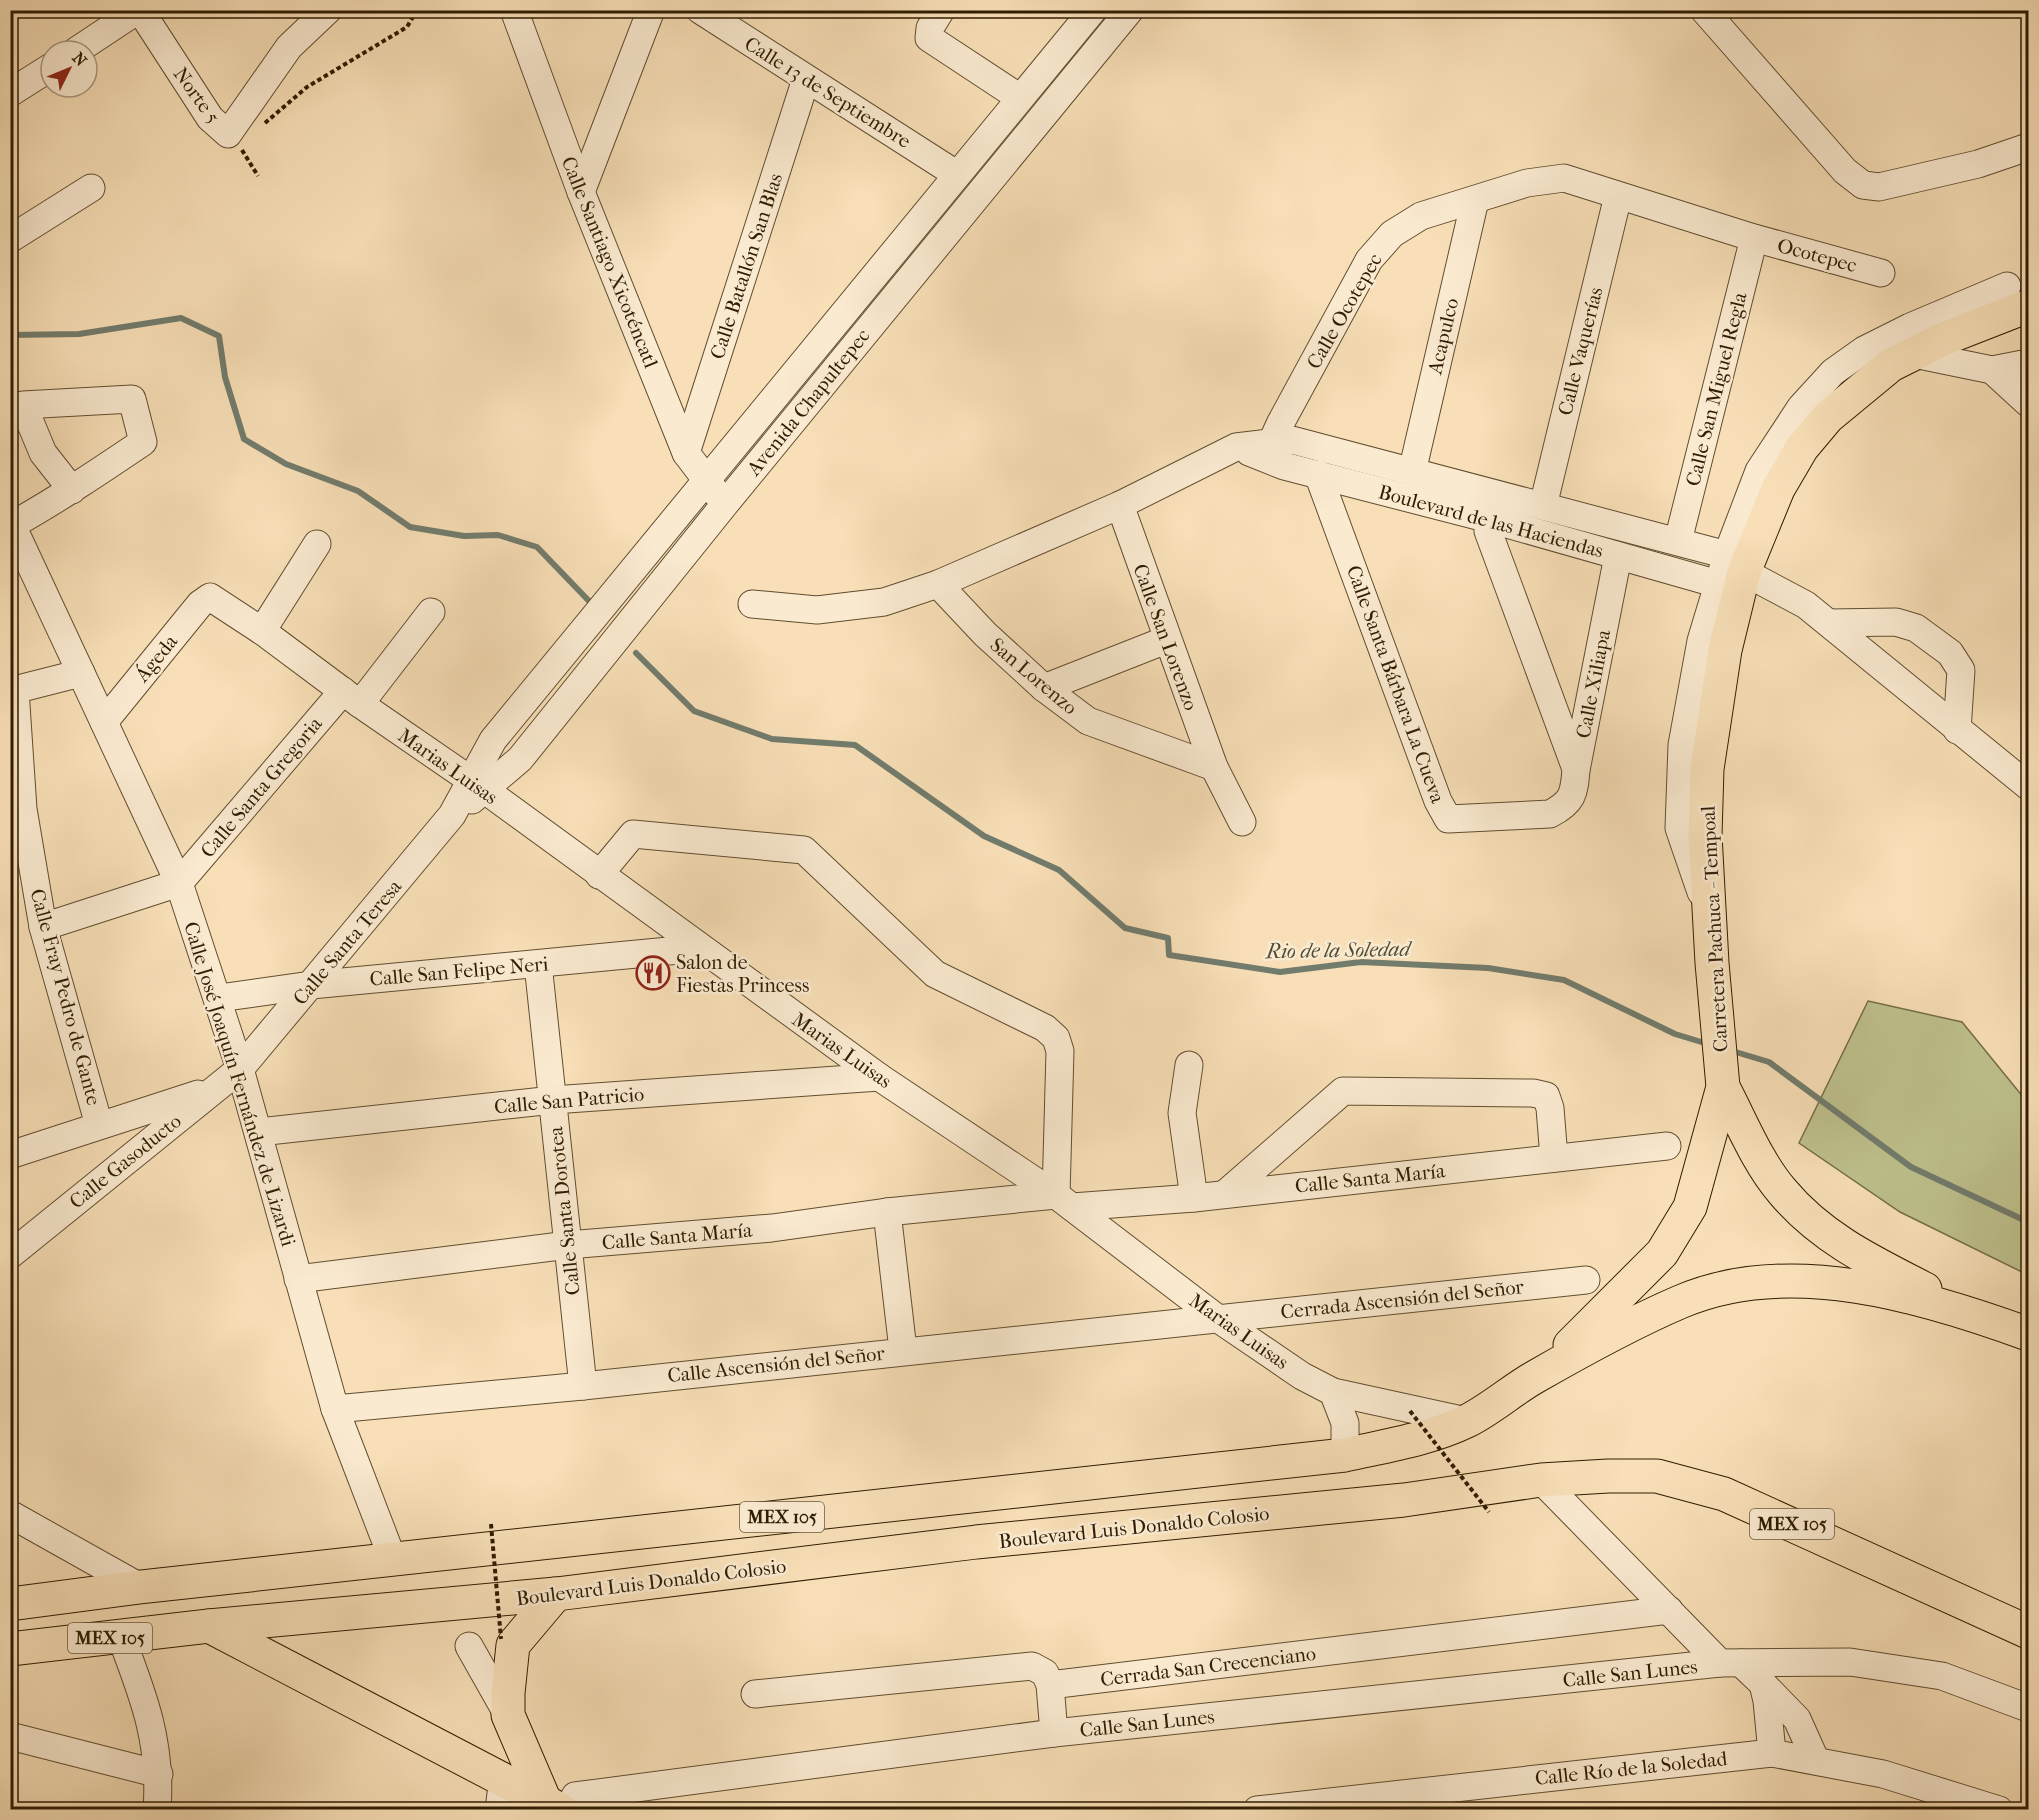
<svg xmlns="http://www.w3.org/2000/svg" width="2039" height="1820" font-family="'IM FELL French Canon',serif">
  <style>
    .green { fill: #bec18d; stroke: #766e48; stroke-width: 1.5 }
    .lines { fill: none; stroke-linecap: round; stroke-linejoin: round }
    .stream { stroke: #727c6d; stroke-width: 6 }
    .minor-casing { stroke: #614d2f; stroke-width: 29 }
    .major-casing { stroke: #2f1c02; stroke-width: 35 }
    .path { stroke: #2f1c02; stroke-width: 4; stroke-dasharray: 4.5 3; stroke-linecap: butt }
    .minor { stroke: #faead0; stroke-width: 27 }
    .major { stroke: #f8dfb7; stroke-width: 33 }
    .path-bridge { stroke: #2f1c02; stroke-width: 4; stroke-dasharray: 4.5 3; stroke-linecap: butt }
    .labels { text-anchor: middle; stroke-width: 5; stroke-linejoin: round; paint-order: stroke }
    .shield { fill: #faead0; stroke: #6c5a40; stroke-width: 1.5 }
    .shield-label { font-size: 18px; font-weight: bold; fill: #2f1c02 }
    .street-label { font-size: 20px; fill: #2f1c02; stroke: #faead0 }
    .poi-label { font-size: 20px; fill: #2f1c02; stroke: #faead0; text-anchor: start }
    .water-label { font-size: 21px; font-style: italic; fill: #514c38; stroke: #faead0 }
  </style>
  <rect width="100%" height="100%" fill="#f8dfb7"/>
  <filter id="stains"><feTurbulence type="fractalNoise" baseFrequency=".00333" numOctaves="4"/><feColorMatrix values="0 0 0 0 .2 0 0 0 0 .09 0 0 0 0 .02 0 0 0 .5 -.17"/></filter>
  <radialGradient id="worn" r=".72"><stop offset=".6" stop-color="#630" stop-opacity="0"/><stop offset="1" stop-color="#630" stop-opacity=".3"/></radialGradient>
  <!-- green -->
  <path class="green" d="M1868,1001L1962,1022L2028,1103V1275L1900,1212L1799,1143Z"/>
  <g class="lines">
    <!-- stream -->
    <g class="stream">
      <path d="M10,335L79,334L181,318L219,336L225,377L244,439L286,464L358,491L410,527L464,536L498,535L537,547L589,601"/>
      <path d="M636,653L694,711L772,739L855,745L984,836L1059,870L1125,928L1168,938L1169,955L1280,972L1361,962L1488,968L1564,980L1675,1034L1708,1044"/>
      <path d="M1729,1050L1769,1062L1911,1167L2028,1222"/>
    </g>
    <!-- minor casing -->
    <g class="minor-casing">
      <g id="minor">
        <path d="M140,10L210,118L228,134L289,47L328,10"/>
        <path d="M514,10L581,192L686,453L717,494"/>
        <path d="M700,10L956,174"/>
        <path d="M941,10L930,28L929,38L1020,98"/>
        <path d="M1704,10L1845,171L1863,185L1879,187L1978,164L2028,147"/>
        <path d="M76,51L138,10"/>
        <path d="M10,93L51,67"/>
        <path d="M581,192L651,10"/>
        <path d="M10,239L91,188"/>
        <path d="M1914,354L1992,370L2028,403"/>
        <path d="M1992,370L2028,363"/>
        <path d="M1249,452L1284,466L1493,520L1718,584"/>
        <path d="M686,453L806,79"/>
        <path d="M1266,455L1280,424L1369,260L1392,234L1421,216L1527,183L1564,178L1754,238L1881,273"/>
        <path d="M1412,472L1475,200"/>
        <path d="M1318,474L1438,801L1448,819L1550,814C1573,802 1574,794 1576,770L1618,556"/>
        <path d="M1120,505L1214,767L1242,822"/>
        <path d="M1497,506L1488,531L1576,769"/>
        <path d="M1543,506L1618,196"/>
        <path d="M10,521L179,883L240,1069L335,1409L393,1560"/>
        <path d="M12,525C57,500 100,471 143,442L132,399L23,405L43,453L72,490"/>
        <path d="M1678,541L1754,238"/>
        <path d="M1744,572L1806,605L2028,786"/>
        <path d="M938,584L985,634L1044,688L1088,721L1214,767"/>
        <path d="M752,604L817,610L884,602L938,584L1120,505L1236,447L1292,440L1727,555"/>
        <path d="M1829,623L1896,622L1916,628L1950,653L1961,670L1957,730"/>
        <path d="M262,631L317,544"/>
        <path d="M1044,688L1166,640"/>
        <path d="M15,690L23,809L43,927L99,1125"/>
        <path d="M10,691L81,673"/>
        <path d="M360,704L431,612"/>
        <path d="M104,722L200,604L210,597L262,631L360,704L485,790L879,1077L1056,1195L1217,1318L1302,1376L1333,1392L1466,1421"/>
        <path d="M472,800L520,759L725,504L1130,10"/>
        <path d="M1701,892L1679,828L1682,745L1701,641L1727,555L1759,471L1801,407L1833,372L1864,350L1910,327L2007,286"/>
        <path d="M43,927L179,883L343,691"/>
        <path d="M538,964L583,1386"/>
        <path d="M219,998L311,985L700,948"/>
        <path d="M1189,1065L1182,1113L1194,1198"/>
        <path d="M259,1132L553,1100L879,1077"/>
        <path d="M10,1155L198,1094"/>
        <path d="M1225,1194L1343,1091L1533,1093L1546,1096L1550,1108L1554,1158"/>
        <path d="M1072,1207L1194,1198L1667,1146"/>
        <path d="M887,1212L903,1350"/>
        <path d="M10,1255L240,1069L452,815L493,740L1093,10"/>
        <path d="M298,1279L568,1245L772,1228L887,1212L1056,1195L1060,1051L1056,1038L1045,1028L935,974L804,850L633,834L599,875"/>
        <path d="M1333,1392L1345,1423V1455"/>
        <path d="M335,1409L583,1386L1586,1280"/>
        <path d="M1541,1480L1720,1663"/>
        <path d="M10,1514L140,1587"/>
        <path d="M121,1637C144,1697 162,1744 157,1810"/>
        <path d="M469,1646L508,1715"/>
        <path d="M1741,1663L1763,1684L1767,1701L1772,1753"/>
        <path d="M1763,1684L1797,1719L1815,1759"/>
        <path d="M1050,1685L1669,1610"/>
        <path d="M755,1694L1032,1666L1045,1673L1050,1685L1054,1733"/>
        <path d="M10,1736L159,1774"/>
        <path d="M575,1796L1054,1733L1720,1663L1850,1662L1942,1676L2028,1708"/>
        <path d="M499,1810L503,1777"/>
        <path d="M1257,1810L1772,1753L1883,1774L1999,1810"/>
      </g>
    </g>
    <!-- major casing -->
    <g class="major-casing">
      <g id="major">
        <path d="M1723,1087C1741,1121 1757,1162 1782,1191C1820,1237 1872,1262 1925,1289"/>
        <path d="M1570,1345L1662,1253L1690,1207L1723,1087L1712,963L1705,835L1707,769L1725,650L1744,572L1778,489L1802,448L1828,417L1891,365L1941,340L2028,306"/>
        <path d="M10,1604L140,1587L1345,1455C1385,1446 1430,1439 1467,1421C1491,1409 1512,1390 1535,1377C1582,1350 1631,1323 1680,1302C1788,1255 1924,1296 2028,1334"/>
        <path d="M209,1626L561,1810"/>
        <path d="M10,1649L209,1626L556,1594L976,1542L1404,1500L1541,1480L1608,1476H1657L1724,1494L2028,1632"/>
        <path d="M544,1799L508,1715V1693L513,1645L556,1594"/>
      </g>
    </g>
    <!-- path -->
    <g class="path">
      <path d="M265,123L307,87L407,27L417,10"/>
      <path d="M242,150L258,176"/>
    </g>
    <!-- minor -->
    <use href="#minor" class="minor"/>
    <!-- major -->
    <use href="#major" class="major"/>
    <!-- path-bridge -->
    <g class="path-bridge">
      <path d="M1410,1411L1489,1512"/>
      <path d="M491,1524L501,1639"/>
    </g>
  </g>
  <!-- icons -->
  <defs>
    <g id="restaurant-ring" transform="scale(1.725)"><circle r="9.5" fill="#faead0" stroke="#8f2418" stroke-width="1.5"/><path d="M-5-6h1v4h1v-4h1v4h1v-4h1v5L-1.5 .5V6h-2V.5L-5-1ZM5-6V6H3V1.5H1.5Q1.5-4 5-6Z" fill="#8f2418"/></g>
  </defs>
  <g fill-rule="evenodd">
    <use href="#restaurant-ring" x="653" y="973"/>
  </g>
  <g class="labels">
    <!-- shield labels -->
    <g class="shield">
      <rect x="740" y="1502" width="84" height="30" rx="4.5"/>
      <rect x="1750" y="1509" width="84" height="30" rx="4.5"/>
      <rect x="68" y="1623" width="84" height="30" rx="4.5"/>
    </g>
    <g class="shield-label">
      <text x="782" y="1523">MEX 105</text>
      <text x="1792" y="1530">MEX 105</text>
      <text x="110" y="1644">MEX 105</text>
    </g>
    <!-- street labels -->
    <g class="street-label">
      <text transform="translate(828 92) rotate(32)" y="7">Calle 13 de Septiembre</text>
      <text transform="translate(197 95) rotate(54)" y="7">Norte 5</text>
      <text transform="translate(1817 255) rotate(15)" y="7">Ocotepec</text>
      <text transform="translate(610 262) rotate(68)" y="7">Calle Santiago Xicoténcatl</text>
      <text transform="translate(746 266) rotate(-72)" y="7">Calle Batallón San Blas</text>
      <text transform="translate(1344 311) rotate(-60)" y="7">Calle Ocotepec</text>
      <text transform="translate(1443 336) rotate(-77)" y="7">Acapulco</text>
      <text transform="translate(1580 351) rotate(-76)" y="7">Calle Vaquerías</text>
      <text transform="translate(1716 389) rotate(-76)" y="7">Calle San Miguel Regla</text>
      <text transform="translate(808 402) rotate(-51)" y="7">Avenida Chapultepec</text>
      <text transform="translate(1491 521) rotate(15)" y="7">Boulevard de las Haciendas</text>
      <text transform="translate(1166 637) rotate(70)" y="7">Calle San Lorenzo</text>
      <text transform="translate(156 658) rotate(-51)" y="7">Ágeda</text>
      <text transform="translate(1034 676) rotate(40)" y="7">San Lorenzo</text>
      <text transform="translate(1396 684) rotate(70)" y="7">Calle Santa Bárbara La Cueva</text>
      <text transform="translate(1593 684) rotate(-79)" y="7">Calle Xiliapa</text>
      <text transform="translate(448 766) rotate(35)" y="7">Marias Luisas</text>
      <text transform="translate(261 787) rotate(-50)" y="7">Calle Santa Gregoria</text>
      <text transform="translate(1714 929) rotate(-93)" y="7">Carretera Pachuca - Tempoal</text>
      <text transform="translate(347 942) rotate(-50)" y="7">Calle Santa Teresa</text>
      <text transform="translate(459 971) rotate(-5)" y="7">Calle San Felipe Neri</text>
      <text transform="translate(66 997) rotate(75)" y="7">Calle Fray Pedro de Gante</text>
      <text transform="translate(842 1050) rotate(35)" y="7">Marias Luisas</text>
      <text transform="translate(240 1084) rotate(73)" y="7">Calle José Joaquín Fernández de Lizardi</text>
      <text transform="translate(569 1100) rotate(-5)" y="7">Calle San Patricio</text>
      <text transform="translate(125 1161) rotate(-39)" y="7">Calle Gasoducto</text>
      <text transform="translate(1370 1178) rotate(-6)" y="7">Calle Santa María</text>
      <text transform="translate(564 1211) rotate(-96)" y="7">Calle Santa Dorotea</text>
      <text transform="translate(677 1236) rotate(-5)" y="7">Calle Santa María</text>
      <text transform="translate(1402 1299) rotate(-6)" y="7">Cerrada Ascensión del Señor</text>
      <text transform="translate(1239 1331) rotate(35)" y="7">Marias Luisas</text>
      <text transform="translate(776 1364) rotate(-6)" y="7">Calle Ascensión del Señor</text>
      <text transform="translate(1134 1527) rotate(-6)" y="7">Boulevard Luis Donaldo Colosio</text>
      <text transform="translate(651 1582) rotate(-7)" y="7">Boulevard Luis Donaldo Colosio</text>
      <text transform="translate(1208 1666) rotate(-7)" y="7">Cerrada San Crecenciano</text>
      <text transform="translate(1630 1673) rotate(-6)" y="7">Calle San Lunes</text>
      <text transform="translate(1147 1723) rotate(-6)" y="7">Calle San Lunes</text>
      <text transform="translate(1631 1768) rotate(-6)" y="7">Calle Río de la Soledad</text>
    </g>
    <!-- poi labels -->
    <g class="poi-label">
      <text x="676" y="969">Salon de<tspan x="676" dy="23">Fiestas Princess</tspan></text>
    </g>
    <!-- water labels -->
    <g class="water-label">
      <text transform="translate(1338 950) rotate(-1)" y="7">Rio de la Soledad</text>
    </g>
  </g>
  <!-- margin -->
  <rect width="2039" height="1820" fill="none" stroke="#f8dfb7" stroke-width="36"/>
  <rect x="12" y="12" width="2015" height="1796" fill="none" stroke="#2f1c02" stroke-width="3"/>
  <rect x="18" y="18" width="2003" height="1784" fill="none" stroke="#2f1c02" stroke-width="1.5"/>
  <!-- north arrow -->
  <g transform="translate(69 69) rotate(47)"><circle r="28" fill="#faead0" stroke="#a9987e" stroke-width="1.5"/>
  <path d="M0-4.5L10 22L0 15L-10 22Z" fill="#8f2418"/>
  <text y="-9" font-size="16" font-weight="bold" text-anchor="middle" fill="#2f1c02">N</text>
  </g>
  <rect width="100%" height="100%" filter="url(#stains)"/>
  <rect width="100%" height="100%" fill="url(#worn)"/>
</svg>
